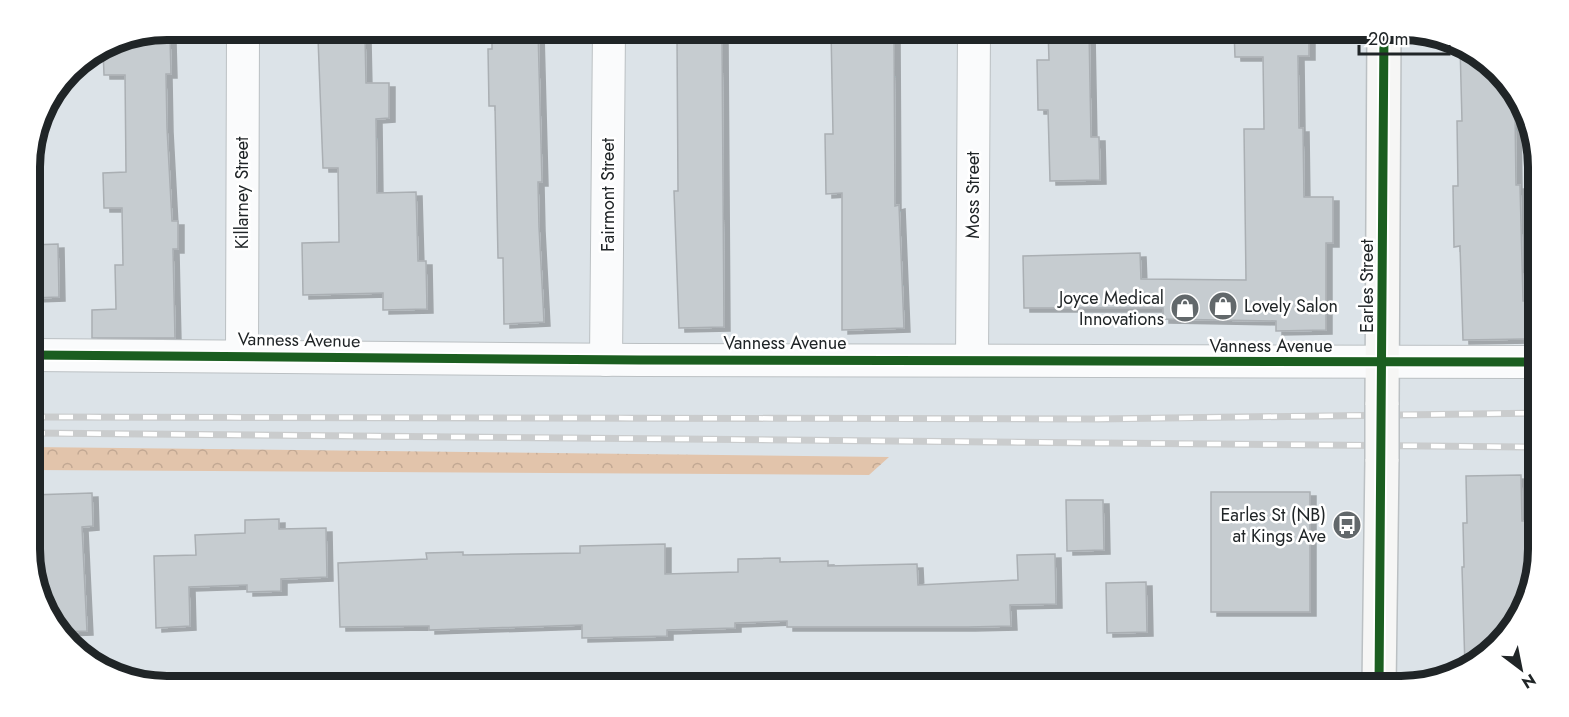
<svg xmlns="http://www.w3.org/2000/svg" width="1569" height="717" font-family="Jost,sans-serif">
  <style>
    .forest { fill: url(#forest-crowns) }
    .building { fill: #c6ccd0; stroke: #aaafb3; stroke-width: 1.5; filter: url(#shadow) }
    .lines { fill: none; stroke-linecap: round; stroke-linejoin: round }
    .street-casing { stroke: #bbc0c3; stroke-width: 34 }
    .secondary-casing { stroke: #bbc0c3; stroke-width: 36 }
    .street { stroke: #fafbfc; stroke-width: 32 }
    .secondary { stroke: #f6f6f5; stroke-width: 33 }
    .rail-casing { stroke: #cacccd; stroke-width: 7 }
    .rail { stroke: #fff; stroke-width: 4.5; stroke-dasharray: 14; stroke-linecap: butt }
    .secondary-bridge-casing { stroke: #bbc0c3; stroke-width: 36; stroke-linecap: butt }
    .secondary-bridge { stroke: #f6f6f5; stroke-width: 33 }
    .cycleway-casing { stroke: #fff; stroke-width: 13 }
    .cycleway { stroke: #1b5e20; stroke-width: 9 }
    .labels { text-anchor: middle; stroke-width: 5; stroke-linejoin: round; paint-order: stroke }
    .street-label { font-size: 18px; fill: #202527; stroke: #fff }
    .poi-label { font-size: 18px; fill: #202527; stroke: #fff; text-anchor: end }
    .rim { fill: none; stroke: #202527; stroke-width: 8 }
  </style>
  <defs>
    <pattern id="forest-crowns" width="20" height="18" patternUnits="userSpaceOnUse" patternTransform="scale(1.5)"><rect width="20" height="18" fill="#e2c4ab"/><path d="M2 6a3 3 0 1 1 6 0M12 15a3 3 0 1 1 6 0" fill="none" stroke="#c2a893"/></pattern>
    <filter id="shadow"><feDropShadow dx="6" dy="4" stdDeviation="0" flood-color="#0004"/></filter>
  </defs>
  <rect width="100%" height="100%" fill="#dce3e8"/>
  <!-- forest -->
  <path class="forest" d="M31,447L889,457L869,475L31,470Z"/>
  <!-- building -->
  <g class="building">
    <path d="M492,30H538L542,182H538L539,227L544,322L504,324L503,258H498L495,106H489L488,49H492Z"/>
    <path d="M831,30H894L895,206L899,205L904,328L842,330V193L826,194L825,134H833Z"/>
    <path d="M1048,30H1089L1091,137H1099L1100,180L1050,181L1048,110H1038L1037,60H1049Z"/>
    <path d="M1234,30H1309V56H1298L1299,128H1303L1304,197H1333V243H1326V330L1276,331V321L1163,319V308H1024L1023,256L1140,253L1141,279L1246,280L1244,129H1264L1263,57H1235Z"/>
    <path d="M722,36L724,327L679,328L674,191H678L677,37Z"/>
    <path d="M365,37L366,83H389V118L376,119L377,193L416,192L418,261H426L427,309L383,310V293L303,295L302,243L339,242L338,168H323L318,38Z"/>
    <path d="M170,38L171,74H166L167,128L172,221H178V249H173L175,338H92V310L116,309L115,265H123L122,208H104L103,173L126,172L125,75H104L103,48L122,39Z"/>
    <path d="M1460,45L1511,84L1522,111H1515L1516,185H1520L1523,301H1527V339L1463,340L1460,246L1454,247L1453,186H1458L1457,121H1462Z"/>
    <path d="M58,244L59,297L32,298L31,245Z"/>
    <path d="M1521,475L1522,521H1539V550L1528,602L1478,664L1465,668L1462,567H1464L1463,523H1467L1466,476Z"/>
    <rect x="1211" y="492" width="99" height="120"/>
    <path d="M92,493L93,526L82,527L87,631L58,632L31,568V495Z"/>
    <path d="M1066,500H1103L1104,550L1067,551Z"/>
    <path d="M279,519V529L326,528L327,577L281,579V591L247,592V585L189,587L190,626L156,628L154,556L196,555L195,535L245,533V520Z"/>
    <path d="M665,544V574L738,572V559L780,558V562L828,561V566L917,564L918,585L1018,580L1017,555L1055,554L1056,604L1010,605L1011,626L969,627H787V621L735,623V628L667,630V636L582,638V625L429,630V626L340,627L338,563L427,559L426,553L463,552V555L580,553V546Z"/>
    <path d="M1146,582L1147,632L1107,633L1106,583Z"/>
  </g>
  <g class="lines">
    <!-- street casing -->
    <g class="street-casing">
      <g id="street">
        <path d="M31,355L640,360L1538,362"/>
        <path d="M242,355L243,30"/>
        <path d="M606,360L609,30"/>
        <path d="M972,360L974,30"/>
      </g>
    </g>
    <!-- secondary casing -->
    <g class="secondary-casing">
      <g id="secondary">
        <path d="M1382,405L1384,30"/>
        <path d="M1379,687L1382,459"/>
      </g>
    </g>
    <!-- street -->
    <use href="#street" class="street"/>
    <!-- secondary -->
    <use href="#secondary" class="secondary"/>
    <!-- rail casing -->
    <g class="rail-casing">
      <g id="rail">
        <path d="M31,417L1097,419L1539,413"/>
        <path d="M31,433L1539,447"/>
      </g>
    </g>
    <!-- rail -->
    <use href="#rail" class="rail"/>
    <!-- secondary-bridge casing -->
    <g class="secondary-bridge-casing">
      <path id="secondary-bridge" d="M1382,459V405"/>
    </g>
    <!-- secondary-bridge -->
    <use href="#secondary-bridge" class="secondary-bridge"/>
    <!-- cycleway casing -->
    <g class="cycleway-casing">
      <g id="cycleway">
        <path d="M31,355L640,360L1538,362"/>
        <path d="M1379,687L1384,30"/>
      </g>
    </g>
    <!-- cycleway -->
    <use href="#cycleway" class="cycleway"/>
  </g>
  <!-- icons -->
  <defs>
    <g id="shop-disc" transform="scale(1.5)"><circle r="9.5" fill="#62686b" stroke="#fff"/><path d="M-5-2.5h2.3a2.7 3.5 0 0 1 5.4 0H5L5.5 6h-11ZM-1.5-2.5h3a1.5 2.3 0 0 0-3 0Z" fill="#fff"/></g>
    <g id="bus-disc" transform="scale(1.5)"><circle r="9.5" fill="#62686b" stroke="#fff"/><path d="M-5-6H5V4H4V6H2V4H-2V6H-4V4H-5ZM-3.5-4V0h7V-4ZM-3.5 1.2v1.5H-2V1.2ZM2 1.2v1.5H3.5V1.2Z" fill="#fff"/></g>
  </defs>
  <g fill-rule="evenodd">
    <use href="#shop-disc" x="1223" y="306"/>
    <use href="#shop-disc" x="1185" y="308"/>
    <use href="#bus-disc" x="1347" y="525"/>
  </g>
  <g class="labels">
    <!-- street labels -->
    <g class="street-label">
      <text transform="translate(242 193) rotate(-90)" y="6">Killarney Street</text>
      <text transform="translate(608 195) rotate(-90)" y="6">Fairmont Street</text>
      <text transform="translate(973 195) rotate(-90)" y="6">Moss Street</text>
      <text transform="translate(1367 286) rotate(-90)" y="6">Earles Street</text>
      <text transform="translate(299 340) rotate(1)" y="6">Vanness Avenue</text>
      <text x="785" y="349">Vanness Avenue</text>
      <text x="1271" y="352">Vanness Avenue</text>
    </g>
    <!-- poi labels -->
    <g class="poi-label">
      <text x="1164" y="304">Joyce Medical<tspan x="1164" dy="21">Innovations</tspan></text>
      <text x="1244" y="312" text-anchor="start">Lovely Salon</text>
      <text x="1326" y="521">Earles St (NB)<tspan x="1326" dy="21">at Kings Ave</tspan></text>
    </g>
  </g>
  <!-- crop -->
  <path d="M0 0H1569V717H0ZM167 40H1401A127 127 0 0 1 1528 167V549A127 127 0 0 1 1401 676H167A127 127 0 0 1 40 549V167A127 127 0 0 1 167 40Z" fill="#fff" fill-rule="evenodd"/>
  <path class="rim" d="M167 40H1401A127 127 0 0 1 1528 167V549A127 127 0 0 1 1401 676H167A127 127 0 0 1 40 549V167A127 127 0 0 1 167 40Z"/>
  <!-- north arrow -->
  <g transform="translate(1521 669) rotate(148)" stroke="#ffffff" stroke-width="4.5" paint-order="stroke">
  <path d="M0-4.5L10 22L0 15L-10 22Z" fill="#202527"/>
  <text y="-9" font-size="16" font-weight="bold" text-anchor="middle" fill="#202527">N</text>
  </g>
  <!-- scale -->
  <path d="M1359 45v9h90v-9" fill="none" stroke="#202527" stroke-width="3"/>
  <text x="1368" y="45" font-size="18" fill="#202527" stroke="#ffffff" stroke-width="4.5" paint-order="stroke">20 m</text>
</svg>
